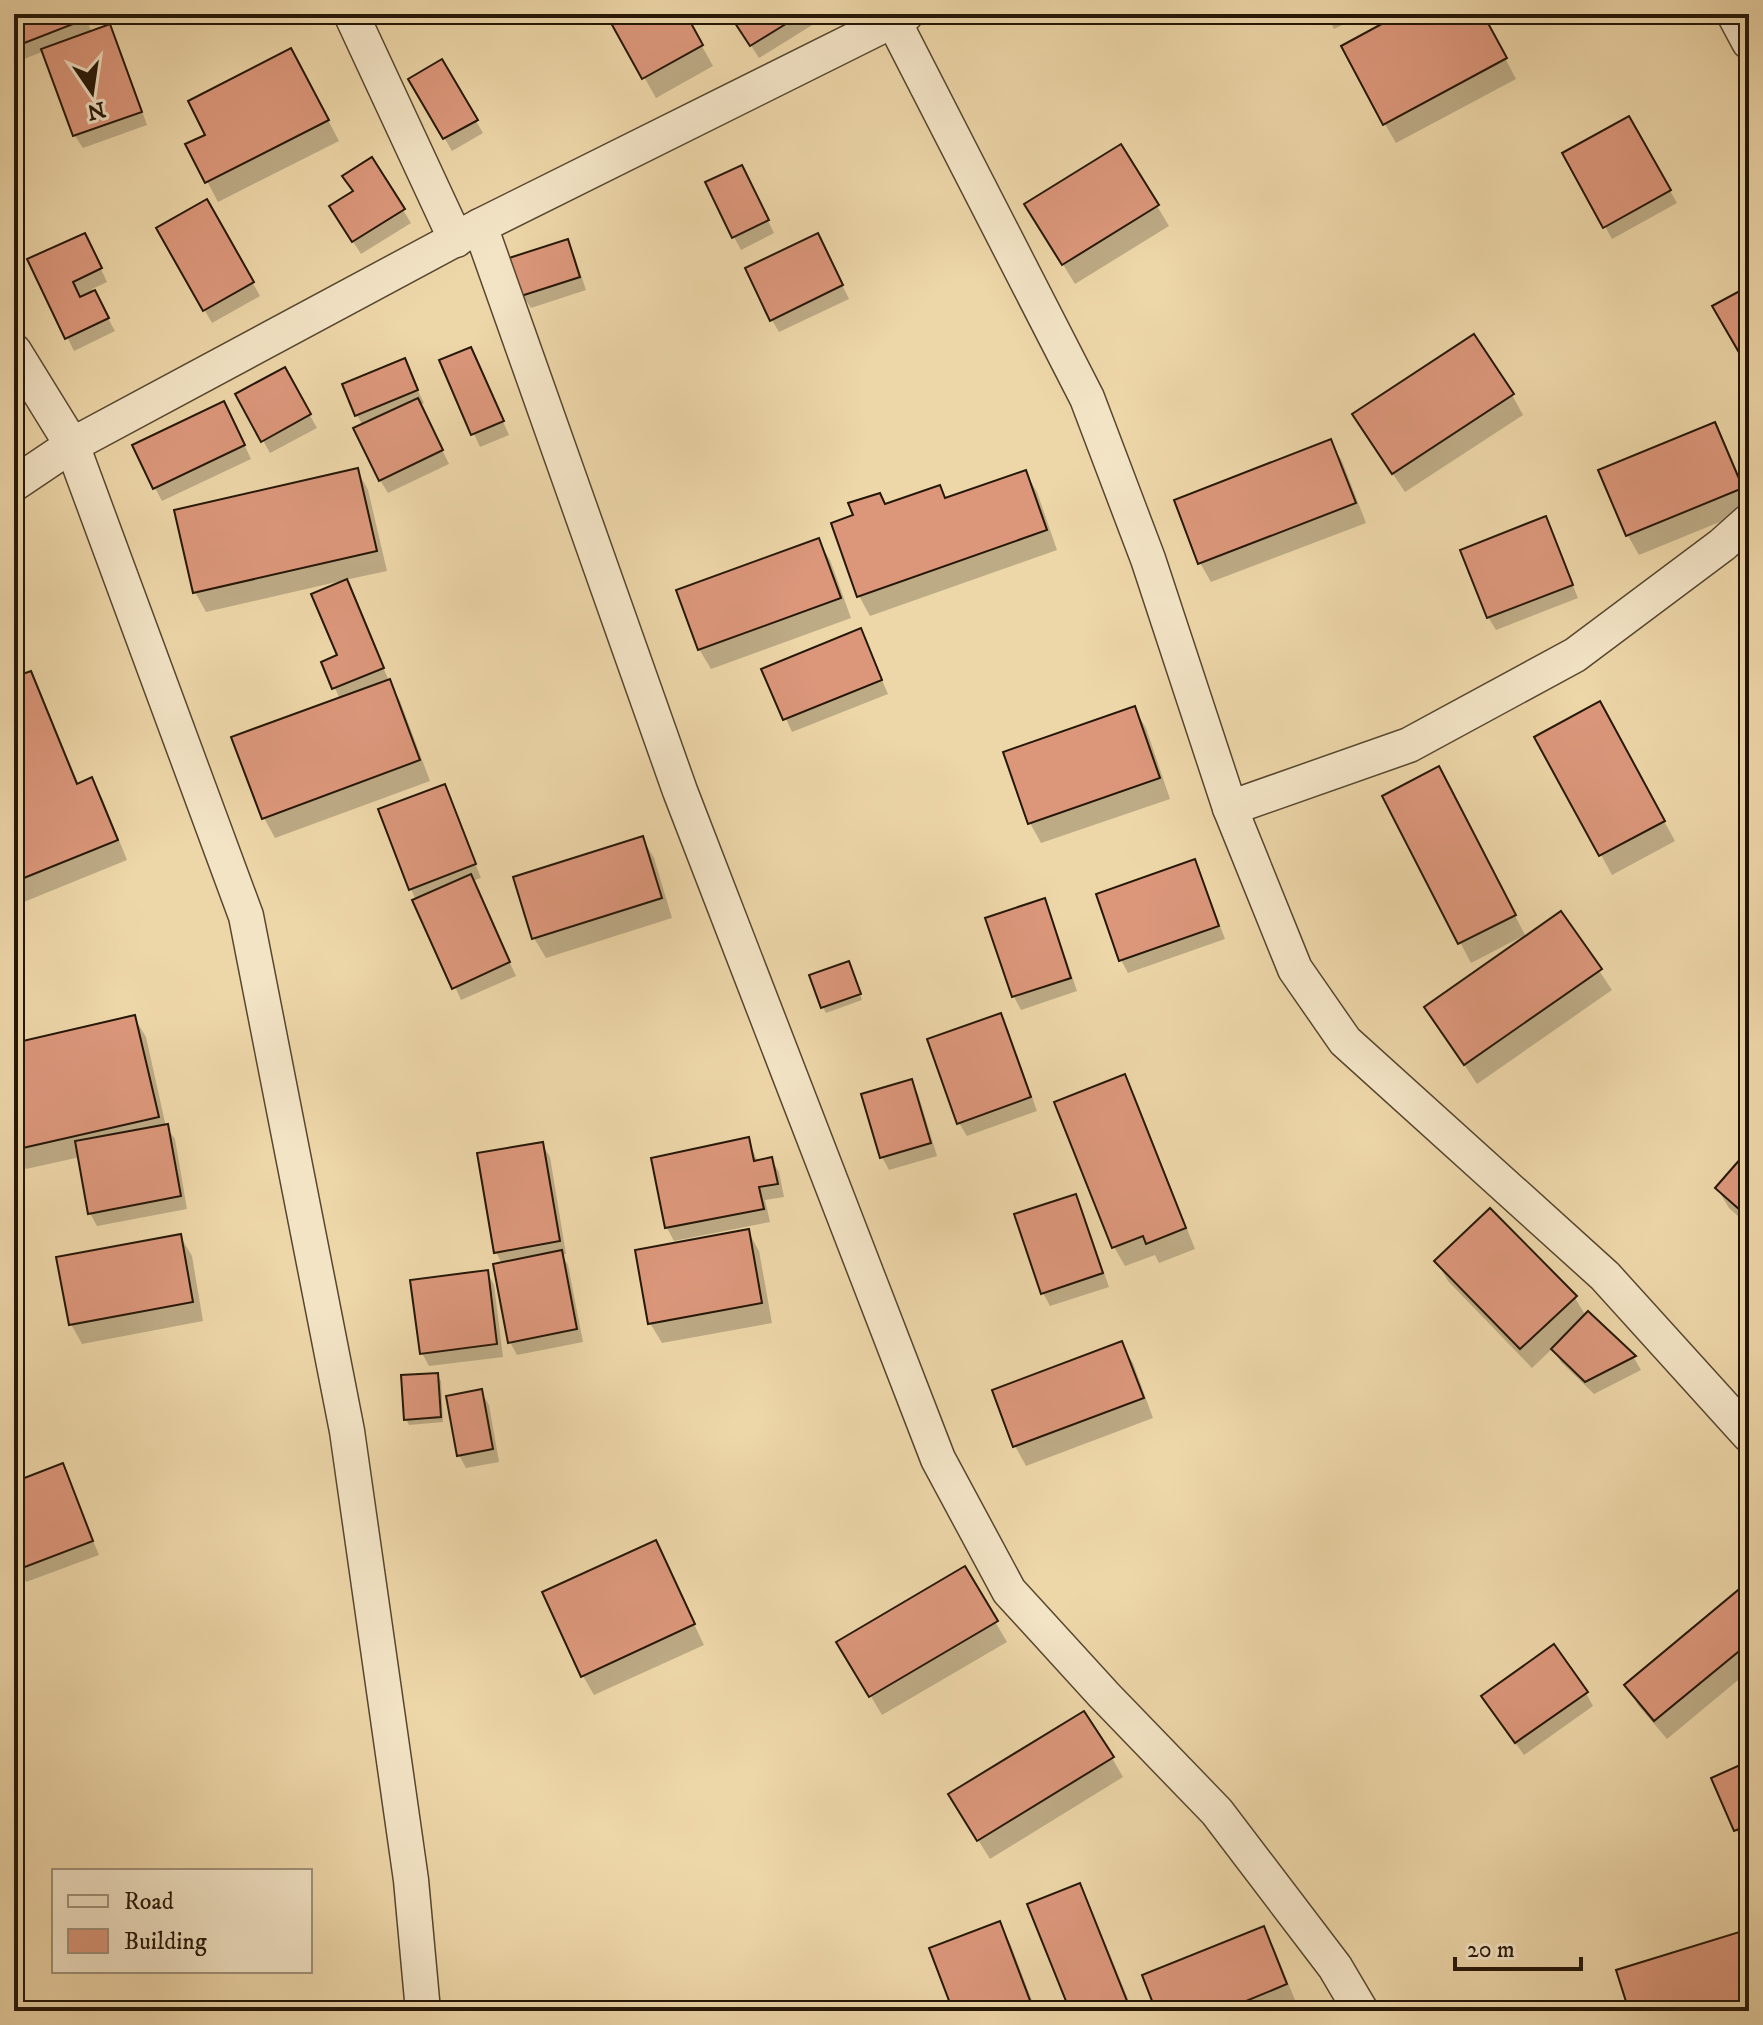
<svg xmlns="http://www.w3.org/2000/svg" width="1763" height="2025" font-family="'IM FELL DW Pica',serif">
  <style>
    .shadow { fill: #0003 }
    .building { fill: #dc977b; stroke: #251707; stroke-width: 2 }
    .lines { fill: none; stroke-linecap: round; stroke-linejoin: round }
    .minor-casing { stroke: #57472f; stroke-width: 37 }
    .minor { stroke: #f3e4c6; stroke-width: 34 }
  </style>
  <rect width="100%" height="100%" fill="#edd6a8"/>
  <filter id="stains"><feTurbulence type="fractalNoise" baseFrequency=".0025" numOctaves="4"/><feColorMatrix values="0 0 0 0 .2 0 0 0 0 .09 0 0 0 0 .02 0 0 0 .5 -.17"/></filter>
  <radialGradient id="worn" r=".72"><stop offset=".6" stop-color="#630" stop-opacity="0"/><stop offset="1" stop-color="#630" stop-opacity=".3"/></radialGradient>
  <!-- shadow -->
  <g class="shadow">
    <path d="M14,14H84L92,33L109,27L116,40L147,125L83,148L75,136L44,51L14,63Z"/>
    <path d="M608,14H684L713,66L656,98Z"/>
    <path d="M746,14H830L759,58L743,33Z"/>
    <path d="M1326,14H1365L1334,29Z"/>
    <path d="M1404,14H1482L1516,79L1396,143L1385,124Z"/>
    <path d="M442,62L483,133L452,151L411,80Z"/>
    <path d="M302,70L339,141L218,202L188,145L207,136Z"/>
    <path d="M1628,118L1677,203L1612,239L1565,154Z"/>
    <path d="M372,160L411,223L361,254L339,220Z"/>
    <path d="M748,180L774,233L741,250L734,237Z"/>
    <path d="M207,202L260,296L212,323L158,229Z"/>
    <path d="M1157,206L1169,226L1075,284L1038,224Z"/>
    <path d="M567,242L574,254L586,290L531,308L523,296L512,260Z"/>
    <path d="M91,248L107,282L92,289L115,331L74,351L30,260Z"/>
    <path d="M824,248L849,299L779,332L772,320Z"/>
    <path d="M471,349L509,435L480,447L441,362Z"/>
    <path d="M404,361L424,403L420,405L449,464L388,493L380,480L363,426L357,415Z"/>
    <path d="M284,369L317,428L270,453L238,395Z"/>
    <path d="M1512,395L1523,415L1405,492L1366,434Z"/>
    <path d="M231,417L251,459L162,501L155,488Z"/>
    <path d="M1714,424L1725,444L1749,500V510L1639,555L1628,536L1601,471Z"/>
    <path d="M1330,442L1342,461L1366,523L1211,582L1200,563Z"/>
    <path d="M357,470L368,490L387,571L345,580L389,681L400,701L430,781L275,838L264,818L340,699L323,663L340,656L341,581L206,612L195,592Z"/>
    <path d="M1025,472L1037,492L1057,550L870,616L859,596L833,524L939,488L946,500Z"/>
    <path d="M1545,519L1578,598L1496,630L1488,617Z"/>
    <path d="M818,541L830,560L851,618L711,669L699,649Z"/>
    <path d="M860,630L888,694L792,732L764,670Z"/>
    <path d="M30,673L41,693L79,785L92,780L103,800L127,860L14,906V679Z"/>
    <path d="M1134,708L1146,728L1170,799L1041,843L1030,823Z"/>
    <path d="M1611,724L1675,841L1612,875L1537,737Z"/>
    <path d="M444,787L481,878L472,881L516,976L461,1000L411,889Z"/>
    <path d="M1450,789L1525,935L1471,963L1384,797Z"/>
    <path d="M642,838L654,858L672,918L546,958L534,938L515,878Z"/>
    <path d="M1194,862L1201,875L1225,939L1128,973L1121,960L1098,896Z"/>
    <path d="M1044,901L1051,914L1077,991L1021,1010L1014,997L988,919Z"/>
    <path d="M1561,914L1612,990L1477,1084L1427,1008Z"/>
    <path d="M851,969L862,1000L826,1013L823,1007Z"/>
    <path d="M1000,1016L1008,1029L1037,1111L967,1136L959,1123Z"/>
    <path d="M134,1017L146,1037L166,1127L175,1139L187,1209L97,1226L90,1213L80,1157L26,1169L15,1149L14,1045Z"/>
    <path d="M1124,1077L1135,1096L1195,1249L1159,1263L1155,1255L1125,1266L1114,1247Z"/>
    <path d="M911,1082L918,1094L937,1156L889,1170L882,1157Z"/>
    <path d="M748,1140L758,1162L771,1159L779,1172L784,1197L765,1200L770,1222L674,1241L667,1228L653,1160Z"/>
    <path d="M542,1144L550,1157L566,1254L562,1255L568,1265L583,1342L517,1355L510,1342L502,1264L496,1252Z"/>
    <path d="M1749,1152V1226L1729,1208L1717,1188Z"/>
    <path d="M1075,1196L1082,1209L1109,1287L1050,1306L1043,1293Z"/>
    <path d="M748,1231L759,1251L772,1323L662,1343L650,1323Z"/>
    <path d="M180,1236L192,1256L203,1321L82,1344L71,1324Z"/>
    <path d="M1437,1262L1575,1298L1586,1316L1588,1314L1634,1358L1641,1370L1594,1394L1561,1362L1553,1348L1532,1368L1448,1281Z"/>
    <path d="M487,1272L494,1285L503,1357L429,1366L422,1353Z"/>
    <path d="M1121,1344L1133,1363L1153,1418L1026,1466L1015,1446L994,1391Z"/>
    <path d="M437,1375L441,1381L443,1422L409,1425L406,1419Z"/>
    <path d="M481,1392L489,1405L499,1462L466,1468L459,1455Z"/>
    <path d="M62,1466L99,1555L26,1582L14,1557V1484Z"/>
    <path d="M655,1542L704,1645L594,1695L583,1676Z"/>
    <path d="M964,1569L1007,1642L882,1715L839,1643Z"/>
    <path d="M1749,1584V1671L1667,1739L1638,1705L1627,1685Z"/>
    <path d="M1586,1693L1593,1706L1524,1755L1491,1709Z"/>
    <path d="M1112,1758L1123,1777L990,1859L962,1814Z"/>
    <path d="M1749,1763V1841L1744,1843L1736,1830Z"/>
    <path d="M1079,1886L1090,1906L1133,2011H1072Z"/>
    <path d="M999,1924L1010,1943L1036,2011H956Z"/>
    <path d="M1263,1929L1274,1948L1297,2005L1281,2011H1158Z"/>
    <path d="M1749,1931V2011H1631Z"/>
  </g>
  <!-- building -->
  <g class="building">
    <path d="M14,14H84L86,19L14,47Z"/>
    <path d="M606,14H686L703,45L642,79Z"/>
    <path d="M743,14H802L750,46L733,20Z"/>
    <path d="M1400,14H1483L1507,58L1383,125L1341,46Z"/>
    <path d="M110,24L142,112L73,136L41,49Z"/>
    <path d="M291,48L329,120L205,183L185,144L205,135L188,101Z"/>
    <path d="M442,59L478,120L443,139L408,79Z"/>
    <path d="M1629,116L1671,190L1603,228L1562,153Z"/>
    <path d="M1121,144L1159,205L1062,265L1024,204Z"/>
    <path d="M372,157L405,209L352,242L329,206L353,191L342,176Z"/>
    <path d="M742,165L769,220L732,238L705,182Z"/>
    <path d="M207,199L254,282L203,311L156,228Z"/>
    <path d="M85,233L102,268L73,282L80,297L95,290L109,318L65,339L27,259Z"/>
    <path d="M818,233L843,285L770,321L745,268Z"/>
    <path d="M568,239L580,277L521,296L509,258Z"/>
    <path d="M1749,286V358L1744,361L1712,306Z"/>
    <path d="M1474,334L1514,394L1392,474L1352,414Z"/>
    <path d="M471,347L504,421L471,435L439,360Z"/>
    <path d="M405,358L418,390L355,416L342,384Z"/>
    <path d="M285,367L311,414L261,442L235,394Z"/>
    <path d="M418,398L443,450L379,481L353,428Z"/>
    <path d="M224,401L245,445L153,489L132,445Z"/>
    <path d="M1715,422L1743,488L1626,536L1598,470Z"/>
    <path d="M1331,439L1356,503L1198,564L1174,500Z"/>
    <path d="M358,468L377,551L193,593L174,510Z"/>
    <path d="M1026,470L1047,530L857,597L831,523L853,515L848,503L880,493L885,504L940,485L945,498Z"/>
    <path d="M1546,516L1573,585L1487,618L1460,550Z"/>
    <path d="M819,538L841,598L698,650L676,590Z"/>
    <path d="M347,579L384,668L332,689L321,662L337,655L311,594Z"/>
    <path d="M861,628L882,680L783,720L761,669Z"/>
    <path d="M31,671L77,784L92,777L118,840L14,882V677Z"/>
    <path d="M390,679L420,760L262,819L231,737Z"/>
    <path d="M1600,701L1665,821L1599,856L1534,737Z"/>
    <path d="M1135,706L1160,778L1028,824L1003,752Z"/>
    <path d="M1439,766L1516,915L1458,944L1382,796Z"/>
    <path d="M445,784L476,864L409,890L378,809Z"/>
    <path d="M643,836L662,898L532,939L513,877Z"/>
    <path d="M1195,859L1219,926L1119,961L1096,894Z"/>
    <path d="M471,874L510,962L452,989L412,900Z"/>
    <path d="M1045,898L1071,978L1012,997L985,918Z"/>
    <path d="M1561,911L1602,969L1464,1065L1424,1007Z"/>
    <path d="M849,961L861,994L821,1008L809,975Z"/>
    <path d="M1001,1013L1031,1097L957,1124L927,1039Z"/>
    <path d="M135,1015L159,1117L14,1150V1043Z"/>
    <path d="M1125,1074L1186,1228L1146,1244L1143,1236L1112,1248L1054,1102Z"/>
    <path d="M912,1079L931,1143L880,1158L861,1094Z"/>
    <path d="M168,1124L181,1196L88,1214L75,1141Z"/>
    <path d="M749,1137L754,1161L772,1157L778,1184L759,1187L764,1209L665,1228L651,1158Z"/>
    <path d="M543,1142L560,1241L494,1253L477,1153Z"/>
    <path d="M1749,1149V1218L1715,1188Z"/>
    <path d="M1076,1194L1103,1273L1041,1294L1014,1214Z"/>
    <path d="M1490,1208L1577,1296L1520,1349L1434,1261Z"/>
    <path d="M749,1229L762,1303L648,1324L635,1250Z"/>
    <path d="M181,1234L193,1302L69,1325L56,1257Z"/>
    <path d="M562,1250L577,1329L508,1343L493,1264Z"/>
    <path d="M488,1270L497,1344L420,1354L410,1280Z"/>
    <path d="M1588,1311L1636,1356L1585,1382L1551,1349Z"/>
    <path d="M1122,1341L1144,1398L1013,1447L992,1390Z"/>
    <path d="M438,1373L441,1417L404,1420L401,1375Z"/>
    <path d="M482,1389L493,1449L457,1456L446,1396Z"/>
    <path d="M63,1463L93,1541L17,1570L14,1562V1482Z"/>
    <path d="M656,1540L695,1624L581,1677L542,1592Z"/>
    <path d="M965,1566L998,1621L869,1697L836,1642Z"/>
    <path d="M1749,1581V1643L1654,1721L1624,1685Z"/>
    <path d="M1554,1644L1588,1692L1515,1743L1481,1696Z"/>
    <path d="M1084,1711L1114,1757L977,1841L948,1794Z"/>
    <path d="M1749,1761V1825L1734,1831L1711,1778Z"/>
    <path d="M1080,1883L1131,2011H1070L1027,1904Z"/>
    <path d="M1000,1921L1034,2011H953L929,1948Z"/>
    <path d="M1264,1926L1287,1984L1222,2011H1156L1142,1975Z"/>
    <path d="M1749,1929V2003L1722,2011H1629L1616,1970Z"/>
  </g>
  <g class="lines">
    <!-- minor casing -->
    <g class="minor-casing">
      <g id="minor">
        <path d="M351,14L456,240"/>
        <path d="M890,14L1087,398L1148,559L1230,808L1295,969L1345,1041L1605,1276L1749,1435"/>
        <path d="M1734,14L1749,42"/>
        <path d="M480,226L680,791L938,1459L1009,1591L1104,1695L1217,1812L1335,1967L1361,2011"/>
        <path d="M14,351L72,445L246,916L347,1431L411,1880L423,2011"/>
        <path d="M14,484L72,445L480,226L906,14"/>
        <path d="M1230,808L1409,745L1575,655L1722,545L1749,521"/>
      </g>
    </g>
    <!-- minor -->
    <use href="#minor" class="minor"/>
  </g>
  <!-- margin -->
  <rect width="1763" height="2025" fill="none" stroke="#edd6a8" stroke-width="48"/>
  <rect x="16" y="16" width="1731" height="1993" fill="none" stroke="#251707" stroke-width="4"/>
  <rect x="24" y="24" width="1715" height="1977" fill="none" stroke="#251707" stroke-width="2"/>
  <!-- legend -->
  <rect x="52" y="1869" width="260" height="104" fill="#f3e4c6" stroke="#a1927a" stroke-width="2"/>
  <rect x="68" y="1895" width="40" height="12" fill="#f3e4c6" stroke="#a1927a" stroke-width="2"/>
  <text x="124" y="1909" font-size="24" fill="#251707">Road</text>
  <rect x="68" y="1929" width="40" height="24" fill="#dc977b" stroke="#a1927a" stroke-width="2"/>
  <text x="124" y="1949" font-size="24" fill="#251707">Building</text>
  <!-- north arrow -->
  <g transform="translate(92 92) rotate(167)" stroke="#f3e4c6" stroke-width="6" paint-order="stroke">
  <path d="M0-6L14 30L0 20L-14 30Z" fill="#251707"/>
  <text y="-12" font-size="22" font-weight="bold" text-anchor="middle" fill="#251707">N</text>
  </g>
  <!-- scale -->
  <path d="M1455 1957v12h126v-12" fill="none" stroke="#251707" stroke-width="4"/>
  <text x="1467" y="1957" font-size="24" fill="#251707" stroke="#f3e4c6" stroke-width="6" paint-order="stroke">20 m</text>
  <rect width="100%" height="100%" filter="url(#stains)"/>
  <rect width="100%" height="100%" fill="url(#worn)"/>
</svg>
